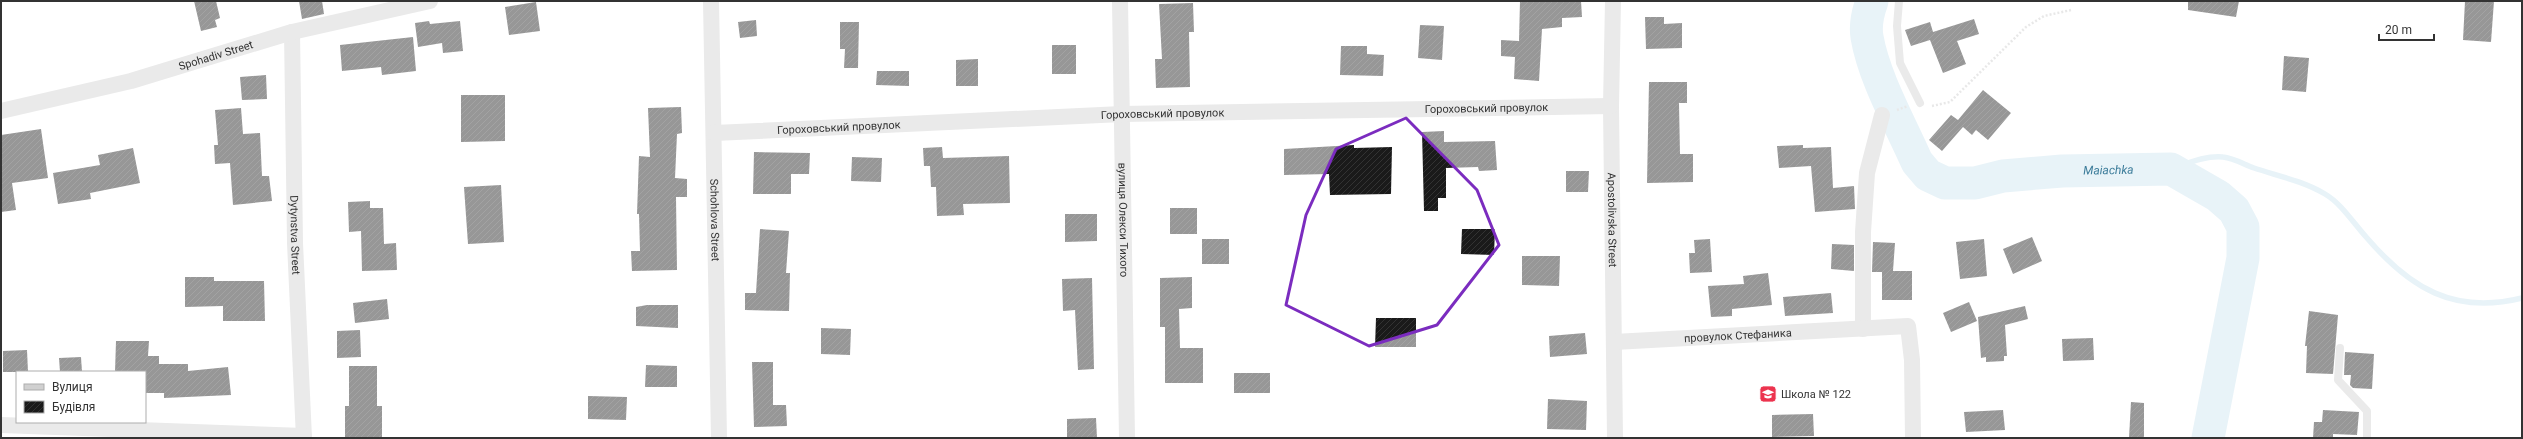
<svg xmlns="http://www.w3.org/2000/svg" width="2523" height="439" font-family="Roboto,sans-serif">
  <style>
    .lines { fill: none; stroke-linecap: round; stroke-linejoin: round }
    .stream { stroke: #cde4ef; stroke-width: 5.5 }
    .river { stroke: #cde4ef; stroke-width: 33 }
    .building { fill: url(#building-hatch) }
    .path { stroke: #cdcdcd; stroke-width: 2.5; stroke-dasharray: 2 2; stroke-linecap: butt }
    .service { stroke: #d0d0d0; stroke-width: 8 }
    .minor { stroke: #d0d0d0; stroke-width: 16 }
    .marked { fill: none; stroke: #7b2cbf; stroke-width: 3; stroke-linejoin: round }
    .labels { text-anchor: middle; stroke-width: 4; stroke-linejoin: round; paint-order: stroke }
    .street-label { font-size: 11px; fill: #333; stroke: #fff }
    .poi-label { font-size: 11px; fill: #333; stroke: #fff; text-anchor: start }
    .water-label { font-size: 12px; font-style: italic; fill: #3c7c9a; stroke: #fff }
  </style>
  <defs>
    <pattern id="building-hatch" width="6" height="6" patternUnits="userSpaceOnUse"><rect width="6" height="6" fill="#1a1a1a"/><path d="M-1 1l2-2M0 6l6-6M5 7l2-2" fill="none" stroke="#333"/></pattern>
  </defs>
  <rect width="100%" height="100%" fill="#fff"/>
  <g class="lines">
    <!-- stream -->
    <path class="stream" d="M2171,169C2186,164 2206,155 2223,157C2234,158 2245,165 2254,168C2278,176 2303,181 2325,194C2342,204 2354,224 2367,238C2410,288 2454,315 2522,298"/>
    <!-- river -->
    <path class="river" id="s1" d="M1872,1C1868,12 1865,25 1867,37C1874,78 1900,123 1917,162L1928,175L1945,183H1975L2003,176L2062,171L2171,169L2218,196L2234,210L2243,227V258L2208,438"/>
  </g>
  <!-- building -->
  <g class="building">
    <path d="M194,1H216L220,18L215,20L217,27L201,31Z"/>
    <path d="M299,1H322L324,14L302,19Z"/>
    <path d="M1520,1H1581L1582,17L1562,18V27L1542,29L1539,81L1514,79L1515,57L1501,56V40L1519,41Z"/>
    <path d="M2188,1H2239L2236,17L2188,10Z"/>
    <path d="M2465,1H2494L2491,42L2463,40Z"/>
    <path d="M536,2L540,31L509,35L505,7Z"/>
    <path d="M1193,3L1194,32H1189L1190,87L1156,88L1155,59H1162L1159,4Z"/>
    <path d="M1645,17H1664V24L1682,23V48L1646,49Z"/>
    <path d="M1974,19L1979,34L1957,41L1966,64L1943,73L1930,40L1911,46L1905,30L1930,22L1933,32Z"/>
    <path d="M756,20L757,36L740,38L738,22Z"/>
    <path d="M429,21L430,24L460,21L463,51L443,53L442,43L418,47L415,23Z"/>
    <path d="M840,22H859L858,68H844L845,49H840Z"/>
    <path d="M1420,25L1444,26L1442,60L1418,58Z"/>
    <path d="M413,37L416,71L382,75L381,67L342,71L340,45Z"/>
    <rect x="1052" y="45" width="24" height="29"/>
    <path d="M1341,46H1367V54L1384,55L1383,76L1340,75Z"/>
    <path d="M2284,56L2309,58L2306,92L2282,90Z"/>
    <path d="M978,59V86H956V60Z"/>
    <path d="M877,71H909V86L876,85Z"/>
    <path d="M266,75L267,99L242,100L240,77Z"/>
    <path d="M1649,82H1687V103H1679L1680,154H1693V182L1647,183Z"/>
    <path d="M1983,90L2011,113L1988,140L1976,130L1972,135L1963,127L1942,151L1929,140L1951,115L1958,120Z"/>
    <path d="M461,95H505V141L461,142Z"/>
    <path d="M681,107L682,133L677,134L675,178L687,179V197H676L677,270L632,271L631,251H640L639,214H637L639,156L650,157L648,108Z"/>
    <path d="M241,108L243,134L260,133L262,176H269L272,201L233,205L230,163L215,164L214,145H218L215,110Z"/>
    <path d="M41,129L48,178L12,183L16,210L1,212V135Z"/>
    <path d="M1444,131V142L1495,141L1497,170L1479,171L1478,167L1446,168V198H1438V211H1424L1422,132Z"/>
    <path d="M1354,145V148L1392,147L1391,194L1330,195L1329,174L1284,175V149Z"/>
    <path d="M1803,145V148L1831,147L1833,188L1854,186L1855,209L1815,212L1811,166L1779,168L1777,146Z"/>
    <path d="M942,147L943,158L1009,156L1010,203L963,204L964,215L937,216L936,187H931L930,166H924L923,148Z"/>
    <path d="M133,148L140,183L90,193L91,199L58,204L53,173L100,165L98,155Z"/>
    <path d="M754,152L810,153L809,174H791V194H753Z"/>
    <path d="M852,157L882,158L881,182L851,181Z"/>
    <path d="M1566,171H1589L1588,192H1566Z"/>
    <path d="M501,185L504,242L468,244L464,187Z"/>
    <path d="M370,201V208H383L384,244L396,243L397,270L362,271L361,231L349,232L348,202Z"/>
    <rect x="1170" y="208" width="27" height="26"/>
    <path d="M1065,214H1097V241L1065,242Z"/>
    <path d="M760,229L789,231L786,273H790L789,311L745,310V293H756Z"/>
    <path d="M1462,229H1495L1494,255L1461,254Z"/>
    <path d="M2032,237L2042,261L2013,274L2003,249Z"/>
    <rect x="1202" y="239" width="27" height="25"/>
    <path d="M1710,239L1712,272L1690,273L1689,253H1695L1694,240Z"/>
    <path d="M1984,239L1987,276L1960,279L1956,242Z"/>
    <path d="M1873,242L1895,243L1893,271H1912V300H1882V272H1872Z"/>
    <path d="M1832,244L1854,245V271L1831,269Z"/>
    <path d="M1522,256H1560L1559,286L1522,285Z"/>
    <path d="M1768,273L1772,305L1732,309V316L1711,317L1708,286L1744,284L1743,276Z"/>
    <path d="M185,277H214V281H264L265,321H223V306L185,307Z"/>
    <path d="M1192,277V308L1179,309L1180,348H1203V383H1165V327H1160V278Z"/>
    <path d="M1092,278L1094,369L1078,370L1075,310L1063,311L1062,279Z"/>
    <path d="M1831,293L1833,313L1785,316L1783,297Z"/>
    <path d="M387,299L389,319L355,323L353,303Z"/>
    <path d="M1969,302L1977,321L1951,332L1943,313Z"/>
    <path d="M647,305H678V328L636,326V307Z"/>
    <path d="M2025,306L2028,319L2005,325L2007,356H2004V361L1986,362V357L1981,358L1978,317Z"/>
    <path d="M2309,311L2338,315L2333,374L2306,373L2307,346H2305Z"/>
    <path d="M1376,318H1416V347H1375Z"/>
    <path d="M821,328L851,329L850,355L821,354Z"/>
    <path d="M360,330L361,357L337,358V331Z"/>
    <path d="M1585,333L1587,354L1550,357L1549,336Z"/>
    <path d="M2093,338L2094,360L2063,361L2062,339Z"/>
    <path d="M116,341H149L148,356H159V364H188V371L228,367L231,395L164,398V393H145V372H115Z"/>
    <path d="M27,350L28,372H3V351Z"/>
    <path d="M2345,352L2374,354L2372,389L2353,388L2350,385L2351,375H2344Z"/>
    <path d="M81,357L82,372H60L59,358Z"/>
    <path d="M752,362H773V405H786L787,426L754,427Z"/>
    <path d="M646,365L677,366V387H645Z"/>
    <path d="M349,366H377V406H382V438H345V406H349Z"/>
    <rect x="1234" y="373" width="36" height="20"/>
    <path d="M588,396L627,397L626,420L588,419Z"/>
    <path d="M1548,399L1587,401L1586,430L1547,429Z"/>
    <path d="M2131,402L2144,403V438H2129Z"/>
    <path d="M2003,410L2005,430L1966,432L1964,412Z"/>
    <path d="M2323,410L2359,412L2357,435L2333,434V438H2313L2314,422H2322Z"/>
    <path d="M1813,414L1814,436L1772,437V415Z"/>
    <path d="M1096,418L1097,438H1067V419Z"/>
  </g>
  <g class="lines">
    <!-- path -->
    <g class="path">
      <path d="M1932,106L1950,102L2026,27L2044,16L2071,10"/>
      <path d="M1897,110L1908,106"/>
    </g>
    <!-- service -->
    <g class="service">
      <path d="M1899,1L1897,26L1900,63L1920,103"/>
      <path d="M2340,348L2338,380L2367,411V438"/>
    </g>
    <!-- minor -->
    <g class="minor">
      <path id="s2" d="M711,1L719,438"/>
      <path id="s3" d="M1120,1L1127,438"/>
      <path id="s4" d="M1613,1L1611,106L1615,438"/>
      <path id="s5" d="M292,32L295,243L304,438"/>
      <path id="s6" d="M1,111L131,81L292,32L430,1"/>
      <path id="s7" d="M714,133L1122,114L1611,106"/>
      <path d="M1863,329V232L1867,173L1882,115"/>
      <path id="s8" d="M1614,342L1908,326L1912,360L1913,438"/>
      <path d="M1,425L304,436"/>
    </g>
  </g>
  <!-- marked area -->
  <path d="M0 0H2523V439H0ZM1406,118L1477,190L1499,245L1437,325L1369,346L1286,305L1306,215L1336,149Z" fill="#fff" fill-opacity=".55" fill-rule="evenodd"/>
  <path class="marked" d="M1406,118L1477,190L1499,245L1437,325L1369,346L1286,305L1306,215L1336,149Z"/>
  <!-- icons -->
  <defs>
    <g id="school-square" transform="scale(0.9)"><rect x="-9" y="-9" width="18" height="18" rx="4" fill="#ec334e" stroke="#fff"/><path d="M0-5L7-2L0 1L-7-2ZM-4 1L0 2.5L4 1V4Q0 6-4 4Z" fill="#fff"/></g>
  </defs>
  <g fill-rule="evenodd">
    <use href="#school-square" x="1768" y="394"/>
  </g>
  <g class="labels">
    <!-- street labels -->
    <g class="street-label">
      <text dy="4" stroke="none"><textPath href="#s6" startOffset="222">Spohadiv Street</textPath></text>
      <text dy="4" stroke="none"><textPath href="#s7" startOffset="773">Гороховський провулок</textPath></text>
      <text dy="4" stroke="none"><textPath href="#s7" startOffset="449">Гороховський провулок</textPath></text>
      <text dy="4" stroke="none"><textPath href="#s7" startOffset="125">Гороховський провулок</textPath></text>
      <text dy="4" stroke="none"><textPath href="#s2" startOffset="219">Schohlova Street</textPath></text>
      <text dy="4" stroke="none"><textPath href="#s4" startOffset="219">Apostolivska Street</textPath></text>
      <text dy="4" stroke="none"><textPath href="#s3" startOffset="219">вулиця Олекси Тихого</textPath></text>
      <text dy="4" stroke="none"><textPath href="#s5" startOffset="203">Dytynstva Street</textPath></text>
      <text dy="4" stroke="none"><textPath href="#s8" startOffset="124">провулок Стефаника</textPath></text>
    </g>
    <!-- poi labels -->
    <g class="poi-label">
      <text x="1781" y="398">Школа № 122</text>
    </g>
    <!-- water labels -->
    <g class="water-label">
      <text dy="4" stroke="none"><textPath href="#s1" startOffset="372">Maiachka</textPath></text>
    </g>
  </g>
  <!-- border -->
  <rect width="2523" height="439" fill="none" stroke="#333333" stroke-width="4"/>
  <!-- legend -->
  <rect x="16" y="371" width="130" height="52" fill="#ffffff" stroke="#adadad"/>
  <rect x="24" y="384" width="20" height="6" fill="#d0d0d0" stroke="#adadad"/>
  <text x="52" y="391" font-size="12" fill="#333333">Вулиця</text>
  <rect x="24" y="401" width="20" height="12" fill="url(#building-hatch)" stroke="#adadad"/>
  <text x="52" y="411" font-size="12" fill="#333333">Будівля</text>
  <!-- scale -->
  <path d="M2379 34v6h55v-6" fill="none" stroke="#333333" stroke-width="2"/>
  <text x="2385" y="34" font-size="12" fill="#333333" stroke="#ffffff" stroke-width="3" paint-order="stroke">20 m</text>
</svg>
